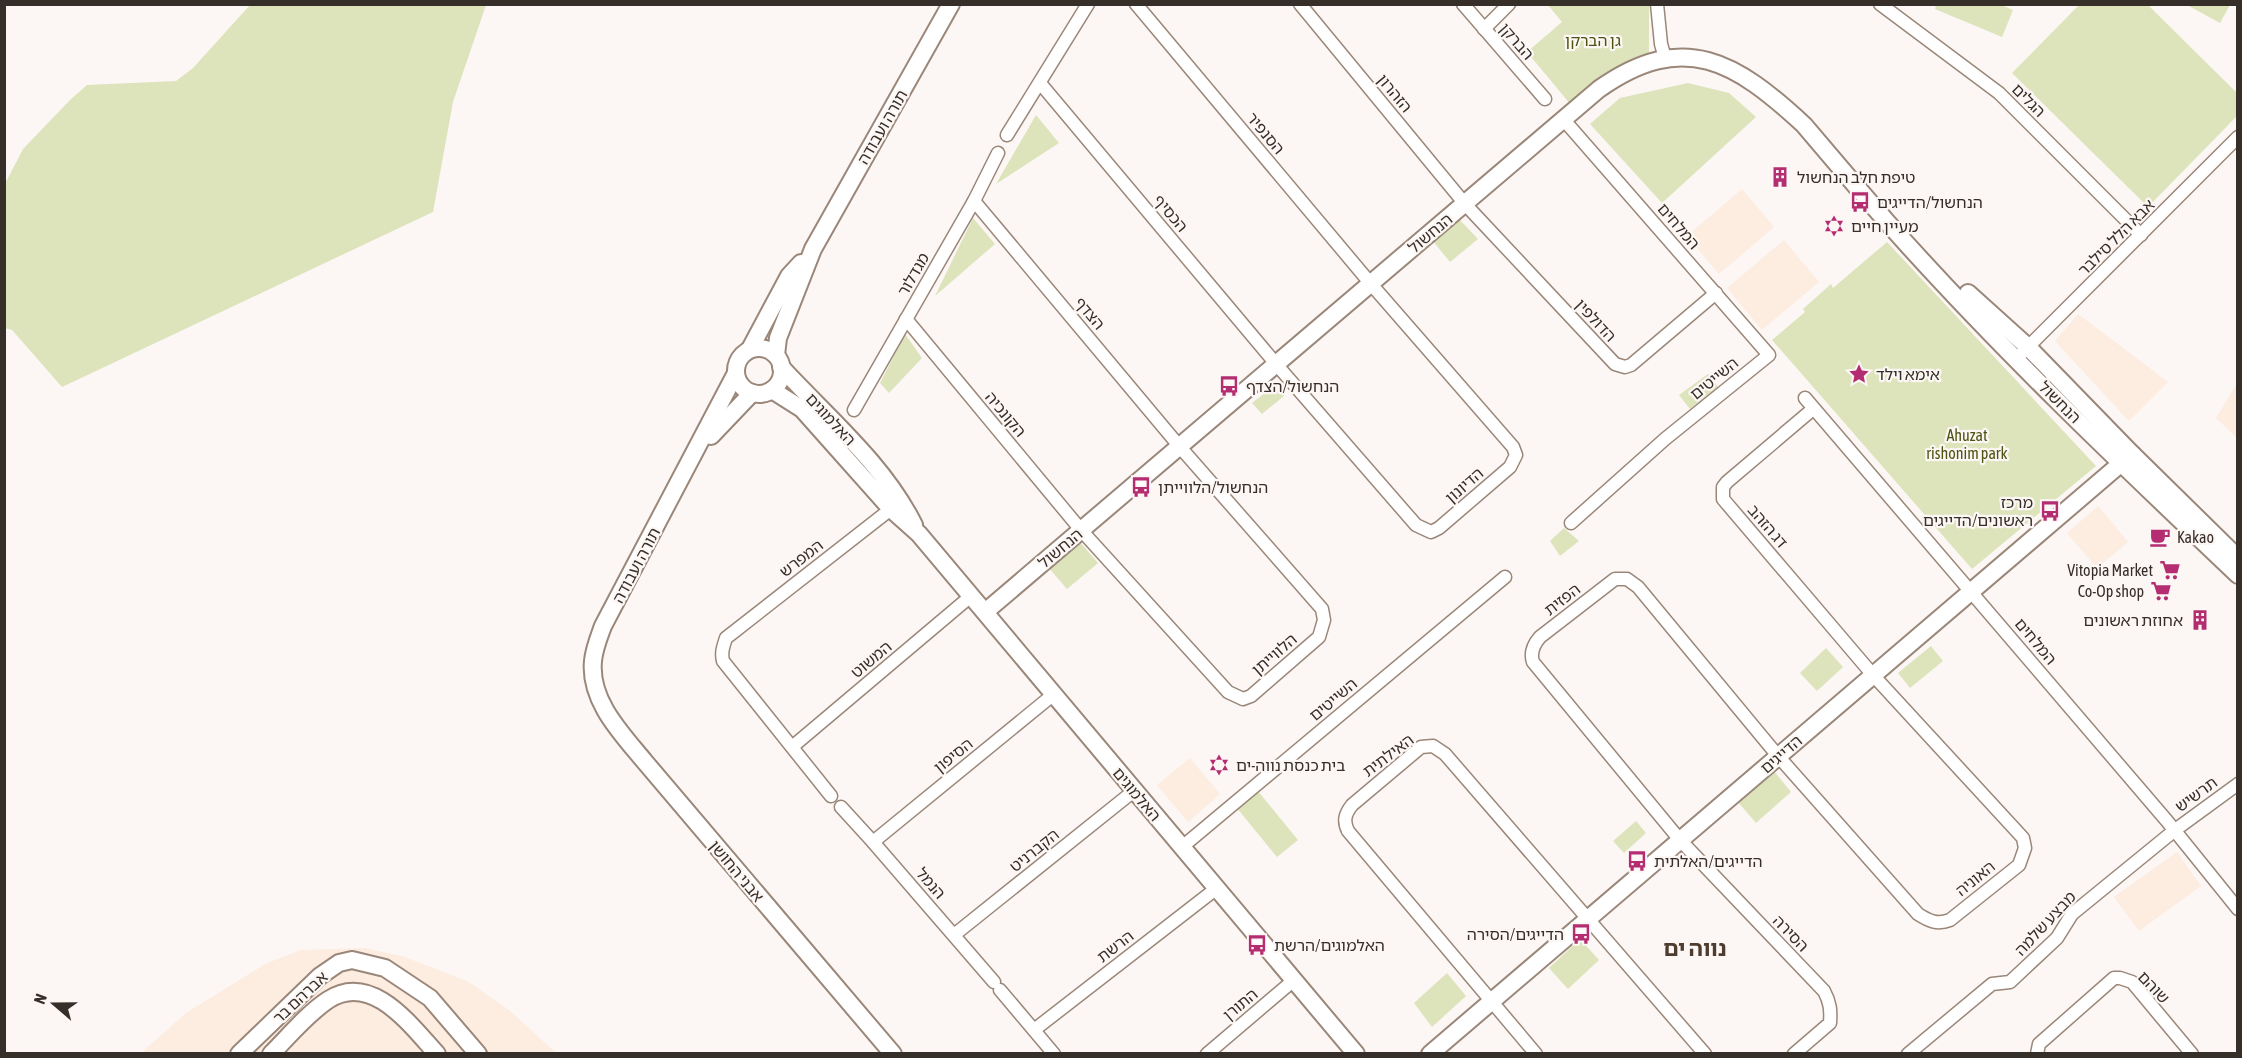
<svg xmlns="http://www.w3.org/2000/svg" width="2242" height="1058" font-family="'Asap Condensed','Noto Sans Hebrew',sans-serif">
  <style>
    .built { fill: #fdece0 }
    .green { fill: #dde4bc }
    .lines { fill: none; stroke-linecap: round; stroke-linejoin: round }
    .street-casing { stroke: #9b8779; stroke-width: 15 }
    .secondary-casing { stroke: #9b8779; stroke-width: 20 }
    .street { stroke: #fff; stroke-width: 12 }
    .secondary { stroke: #fff; stroke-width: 16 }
    .labels { text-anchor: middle; stroke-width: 4.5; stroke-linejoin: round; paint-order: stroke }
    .park-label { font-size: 16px; fill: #4d5412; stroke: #fcf7f4 }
    .street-label { font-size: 16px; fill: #362e28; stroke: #fcf7f4 }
    .poi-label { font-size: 16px; fill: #362e28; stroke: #fcf7f4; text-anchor: start }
    .district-label { font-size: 22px; font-weight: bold; fill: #4d3c2f; stroke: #fcf7f4 }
  </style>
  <rect width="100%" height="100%" fill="#fcf7f4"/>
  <!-- built -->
  <g class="built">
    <path d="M1742,189L1774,227L1719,274L1687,236Z"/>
    <path d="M1784,240L1819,282L1762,330L1727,288Z"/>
    <path d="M2078,314L2168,382L2129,421L2055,341Z"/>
    <path d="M2237,383V438L2216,418Z"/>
    <path d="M2098,506L2128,542L2097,568L2067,533Z"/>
    <path d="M1190,758L1220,794L1188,822L1157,785Z"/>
    <path d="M2177,852L2201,886L2139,931L2114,897Z"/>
    <path d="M364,948L402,956L469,982L509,1010L556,1053L140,1054L186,1013L267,963L301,950Z"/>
  </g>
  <!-- green -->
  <g class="green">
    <path d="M1999,4L2013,10L2002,37L1935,9L1936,5Z"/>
    <path d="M250,5H486L453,102L433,212L62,387L12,330L5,328V181L7,180L23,149L70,100L87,85L176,81L193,68Z"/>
    <path d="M1548,5H1649V53L1609,73L1571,105L1527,52L1562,22Z"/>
    <path d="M2079,5H2148L2237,93V116L2148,207L2012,73Z"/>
    <path d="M2187,5H2230L2220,23Z"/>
    <path d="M1688,83L1729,93L1756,117L1662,203L1590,124L1620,98Z"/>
    <path d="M1036,115L1059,143L996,184Z"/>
    <path d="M973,218L995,244L935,296Z"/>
    <path d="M1458,218L1478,239L1450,262L1432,240Z"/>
    <path d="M1887,242L2096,466L1972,569L1772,340L1805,312L1803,309L1831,284L1833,288Z"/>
    <path d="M905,334L922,358L889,393L880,383Z"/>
    <path d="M1708,374L1718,387L1690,409L1679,395Z"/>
    <path d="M1275,385L1284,396L1262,414L1252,403Z"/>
    <path d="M1564,528L1579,541L1560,556L1550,541Z"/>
    <path d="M1079,541L1098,563L1067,589L1048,567Z"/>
    <path d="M1931,646L1943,661L1910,688L1898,673Z"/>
    <path d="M1826,648L1843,667L1817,691L1800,673Z"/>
    <path d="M1773,770L1791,792L1756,823L1737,801Z"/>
    <path d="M1257,790L1298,840L1277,857L1236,807Z"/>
    <path d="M1636,821L1646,833L1624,853L1613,841Z"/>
    <path d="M1580,939L1599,960L1568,989L1549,968Z"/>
    <path d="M1447,973L1466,996L1432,1027L1414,1003Z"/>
  </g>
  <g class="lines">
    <!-- street casing -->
    <g class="street-casing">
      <g id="street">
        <path d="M1300,4L1465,204L1615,364L1625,367L1631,365L1716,293"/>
        <path d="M1463,4L1545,99"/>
        <path d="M1657,4L1661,44L1665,58"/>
        <path d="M1880,4L1999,93L2141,235"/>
        <path d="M1484,29L1509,4"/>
        <path d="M1040,83L1276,364L1416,525L1431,532L1439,528L1510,467L1516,455L1513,447L1371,284L1136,4"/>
        <path d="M1564,120L1769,355L1665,439L1571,523"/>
        <path d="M1007,135L1088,4"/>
        <path d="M906,319L1081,530L1228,692L1243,699L1251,696L1319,637L1324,620L1322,609L1180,447L974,201"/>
        <path d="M2022,353L2238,137"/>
        <path d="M1805,398L2167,821L2238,909"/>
        <path d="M854,410L974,201L998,153"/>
        <path d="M792,747L971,596"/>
        <path d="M831,796L723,661C721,653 723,647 726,638L896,505"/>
        <path d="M841,807L873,842L994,982"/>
        <path d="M873,842L1054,694"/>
        <path d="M1182,847L1505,577"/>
        <path d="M954,935L1135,790"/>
        <path d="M1000,990L1054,1054"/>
        <path d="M1034,1030L1217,888"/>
        <path d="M1207,1054L1294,980"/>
        <path d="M1536,1054L1348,831C1343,821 1345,814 1352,805L1421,747L1433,746L1445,754L1705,1054"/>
        <path d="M1794,1054L1830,1023C1831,1010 1830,1002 1824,991L1680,840L1533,662C1530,653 1534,644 1540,637L1615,579H1627L1638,587L1778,756L1918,914C1929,921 1937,925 1950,920L2019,865L2025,848L2023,838L1873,675L1723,499V487L1727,482L1813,409"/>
        <path d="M1908,1054L1992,984L2010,982L2057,938L2072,914L2175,830L2238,784"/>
        <path d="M2037,1054L2039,1044L2114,978H2120L2132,982L2192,1054"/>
      </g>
    </g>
    <!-- secondary casing -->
    <g class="secondary-casing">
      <g id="secondary">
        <path d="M1968,293L2028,347L2132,454L2238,558"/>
        <circle cx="759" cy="371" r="23"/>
        <path d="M750,349L789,276L801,263"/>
        <path d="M776,355L778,338L813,249L951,4"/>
        <path d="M781,367C827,417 883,463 914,525"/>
        <path d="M735,375L603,626C599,637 594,649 593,661C589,701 622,734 645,762L893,1054"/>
        <path d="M772,390L802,409L891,509L919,534L1356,1054"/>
        <path d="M711,436L752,393"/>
        <path d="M985,612L1599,89C1684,29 1736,62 1804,125C1832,158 1859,190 1887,222C1997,346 2118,461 2238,575"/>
        <path d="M239,1054L320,976L339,963L352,960L385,968L430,998L478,1054"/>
        <path d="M271,1054C289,1036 307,1014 328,1000C372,971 411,1026 437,1054"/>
        <path d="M1430,1054L2132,454"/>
      </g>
    </g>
    <!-- street -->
    <use href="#street" class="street"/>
    <!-- secondary -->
    <use href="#secondary" class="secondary"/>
  </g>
  <!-- icons -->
  <defs>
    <g id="building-bare" transform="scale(1.62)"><path d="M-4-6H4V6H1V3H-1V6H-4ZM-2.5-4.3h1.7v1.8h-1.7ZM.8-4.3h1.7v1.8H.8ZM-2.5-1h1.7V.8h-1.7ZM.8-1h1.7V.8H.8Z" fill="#b32d70" stroke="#fcf7f4" stroke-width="2.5" paint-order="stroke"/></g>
    <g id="bus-bare" transform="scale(1.62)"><path d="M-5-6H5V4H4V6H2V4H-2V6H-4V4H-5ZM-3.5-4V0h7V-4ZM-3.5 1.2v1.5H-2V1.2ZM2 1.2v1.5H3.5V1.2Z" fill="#b32d70" stroke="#fcf7f4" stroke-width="2.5" paint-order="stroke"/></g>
    <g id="synagogue-bare" transform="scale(1.62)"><path d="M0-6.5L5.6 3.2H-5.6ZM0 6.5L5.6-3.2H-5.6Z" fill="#b32d70" stroke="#fcf7f4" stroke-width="2.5" paint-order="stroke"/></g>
    <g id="sight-bare" transform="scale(1.62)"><path d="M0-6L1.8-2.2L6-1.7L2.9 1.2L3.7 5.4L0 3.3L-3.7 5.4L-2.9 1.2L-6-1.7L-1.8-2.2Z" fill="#b32d70" stroke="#fcf7f4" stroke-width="2.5" paint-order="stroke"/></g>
    <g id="cafe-bare" transform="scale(1.62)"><path d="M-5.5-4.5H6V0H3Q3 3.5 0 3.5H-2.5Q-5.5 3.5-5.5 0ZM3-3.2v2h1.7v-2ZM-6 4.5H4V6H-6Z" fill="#b32d70" stroke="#fcf7f4" stroke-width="2.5" paint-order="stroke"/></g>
    <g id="supermarket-bare" transform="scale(1.62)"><path d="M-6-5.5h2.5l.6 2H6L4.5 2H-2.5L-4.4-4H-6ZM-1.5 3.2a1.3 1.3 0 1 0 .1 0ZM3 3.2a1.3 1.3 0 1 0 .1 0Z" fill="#b32d70" stroke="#fcf7f4" stroke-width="2.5" paint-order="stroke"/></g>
  </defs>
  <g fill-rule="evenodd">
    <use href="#building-bare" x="1780" y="177"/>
    <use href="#bus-bare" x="1860" y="202"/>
    <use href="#synagogue-bare" x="1834" y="226"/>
    <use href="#sight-bare" x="1859" y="374"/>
    <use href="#bus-bare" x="1229" y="386"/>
    <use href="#bus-bare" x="1141" y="487"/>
    <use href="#bus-bare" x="2050" y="511"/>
    <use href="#cafe-bare" x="2160" y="537"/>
    <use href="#supermarket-bare" x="2170" y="570"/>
    <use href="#supermarket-bare" x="2161" y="591"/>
    <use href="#building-bare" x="2200" y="620"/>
    <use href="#synagogue-bare" x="1219" y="765"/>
    <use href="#bus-bare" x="1637" y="861"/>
    <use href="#bus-bare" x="1581" y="934"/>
    <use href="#bus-bare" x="1257" y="945"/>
  </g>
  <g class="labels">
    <!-- park labels -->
    <g class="park-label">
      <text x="1593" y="46">גן הברקן</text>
      <text x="1967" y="441">Ahuzat<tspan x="1967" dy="18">rishonim park</tspan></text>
    </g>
    <!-- street labels -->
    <g class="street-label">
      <text transform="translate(1517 41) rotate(49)" y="6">הברקן</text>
      <text transform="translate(1395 93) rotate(50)" y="6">הזהרון</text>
      <text transform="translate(2029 100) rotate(45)" y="6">הגלים</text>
      <text transform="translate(882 127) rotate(-60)" y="6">תורה ועבודה</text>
      <text transform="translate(1266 133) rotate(50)" y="6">הסנפיר</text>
      <text transform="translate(1171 213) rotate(50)" y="6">הכסיף</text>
      <text transform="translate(1679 226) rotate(49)" y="6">המלחים</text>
      <text transform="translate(1430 233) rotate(-40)" y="6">הנחשול</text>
      <text transform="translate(2116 237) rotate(-45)" y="6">אבא הלל סילבר</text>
      <text transform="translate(913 274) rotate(-60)" y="6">מגדלור</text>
      <text transform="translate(1090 313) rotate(50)" y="6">הצדף</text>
      <text transform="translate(1596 320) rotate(47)" y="6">הדולפין</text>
      <text transform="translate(1714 378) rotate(-39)" y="6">השייטים</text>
      <text transform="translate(2060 402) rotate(45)" y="6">הנחשול</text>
      <text transform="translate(1006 414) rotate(50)" y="6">הקונכיה</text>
      <text transform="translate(831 419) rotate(47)" y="6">האלמוגים</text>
      <text transform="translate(1464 485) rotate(-41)" y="6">הדיונון</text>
      <text transform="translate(1768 526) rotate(49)" y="6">דג הזהב</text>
      <text transform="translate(1060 548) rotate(-40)" y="6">הנחשול</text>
      <text transform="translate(801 558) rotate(-38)" y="6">המפרש</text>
      <text transform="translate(636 565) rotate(-62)" y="6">תורה ועבודה</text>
      <text transform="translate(1562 599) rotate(-38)" y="6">הפזית</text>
      <text transform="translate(2036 641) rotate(50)" y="6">המלחים</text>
      <text transform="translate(1274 654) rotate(-41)" y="6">הלווייתן</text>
      <text transform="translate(871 659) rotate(-40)" y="6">המשוט</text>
      <text transform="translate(1333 699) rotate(-40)" y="6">השייטים</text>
      <text transform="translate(1781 754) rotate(-41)" y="6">הדייגים</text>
      <text transform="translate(953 755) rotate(-39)" y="6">הסיפון</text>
      <text transform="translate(1388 755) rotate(-37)" y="6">האילתית</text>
      <text transform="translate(1137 794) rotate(50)" y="6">האלמוגים</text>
      <text transform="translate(2196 794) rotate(-36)" y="6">תרשיש</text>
      <text transform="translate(1034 850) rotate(-39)" y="6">הקברניט</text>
      <text transform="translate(737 871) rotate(50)" y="6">אבני החושן</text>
      <text transform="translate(1975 878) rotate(-39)" y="6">האוניה</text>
      <text transform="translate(931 883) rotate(49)" y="6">הנמל</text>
      <text transform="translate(2045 923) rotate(-47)" y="6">מבצע שלמה</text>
      <text transform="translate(1791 933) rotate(46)" y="6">הסירה</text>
      <text transform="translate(1115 946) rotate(-38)" y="6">הרשת</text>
      <text transform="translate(2154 987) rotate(46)" y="6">שוהם</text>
      <text transform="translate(300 997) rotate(-43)" y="6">אברהם בר</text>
      <text transform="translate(1240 1004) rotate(-40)" y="6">התורן</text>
    </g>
    <!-- poi labels -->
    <g class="poi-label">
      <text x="1797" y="183">טיפת חלב הנחשול</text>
      <text x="1877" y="208">הנחשול/הדייגים</text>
      <text x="1851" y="232">מעיין חיים</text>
      <text x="1876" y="380">אימא וילד</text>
      <text x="1246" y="392">הנחשול/הצדף</text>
      <text x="1158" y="493">הנחשול/הלווייתן</text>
      <text x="2033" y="508" text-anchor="end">מרכז<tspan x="2033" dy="18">ראשונים/הדייגים</tspan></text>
      <text x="2177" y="543">Kakao</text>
      <text x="2153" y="576" text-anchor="end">Vitopia Market</text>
      <text x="2144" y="597" text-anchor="end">Co-Op shop</text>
      <text x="2183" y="626" text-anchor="end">אחוזת ראשונים</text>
      <text x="1236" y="771">בית כנסת נווה-ים</text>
      <text x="1654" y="867">הדייגים/האלתית</text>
      <text x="1564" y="940" text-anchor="end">הדייגים/הסירה</text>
      <text x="1274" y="951">האלמוגים/הרשת</text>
    </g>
    <!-- district labels -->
    <g class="district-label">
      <text x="1695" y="956">נווה ים</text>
    </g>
  </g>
  <!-- border -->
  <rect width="2242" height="1058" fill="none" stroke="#362e28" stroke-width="12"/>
  <!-- north arrow -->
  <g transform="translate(54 1004) rotate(290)" stroke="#fcf7f4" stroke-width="4.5" paint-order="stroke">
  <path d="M0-4.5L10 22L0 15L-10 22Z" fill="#362e28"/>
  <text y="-9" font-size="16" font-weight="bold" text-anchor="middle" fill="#362e28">N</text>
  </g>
</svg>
